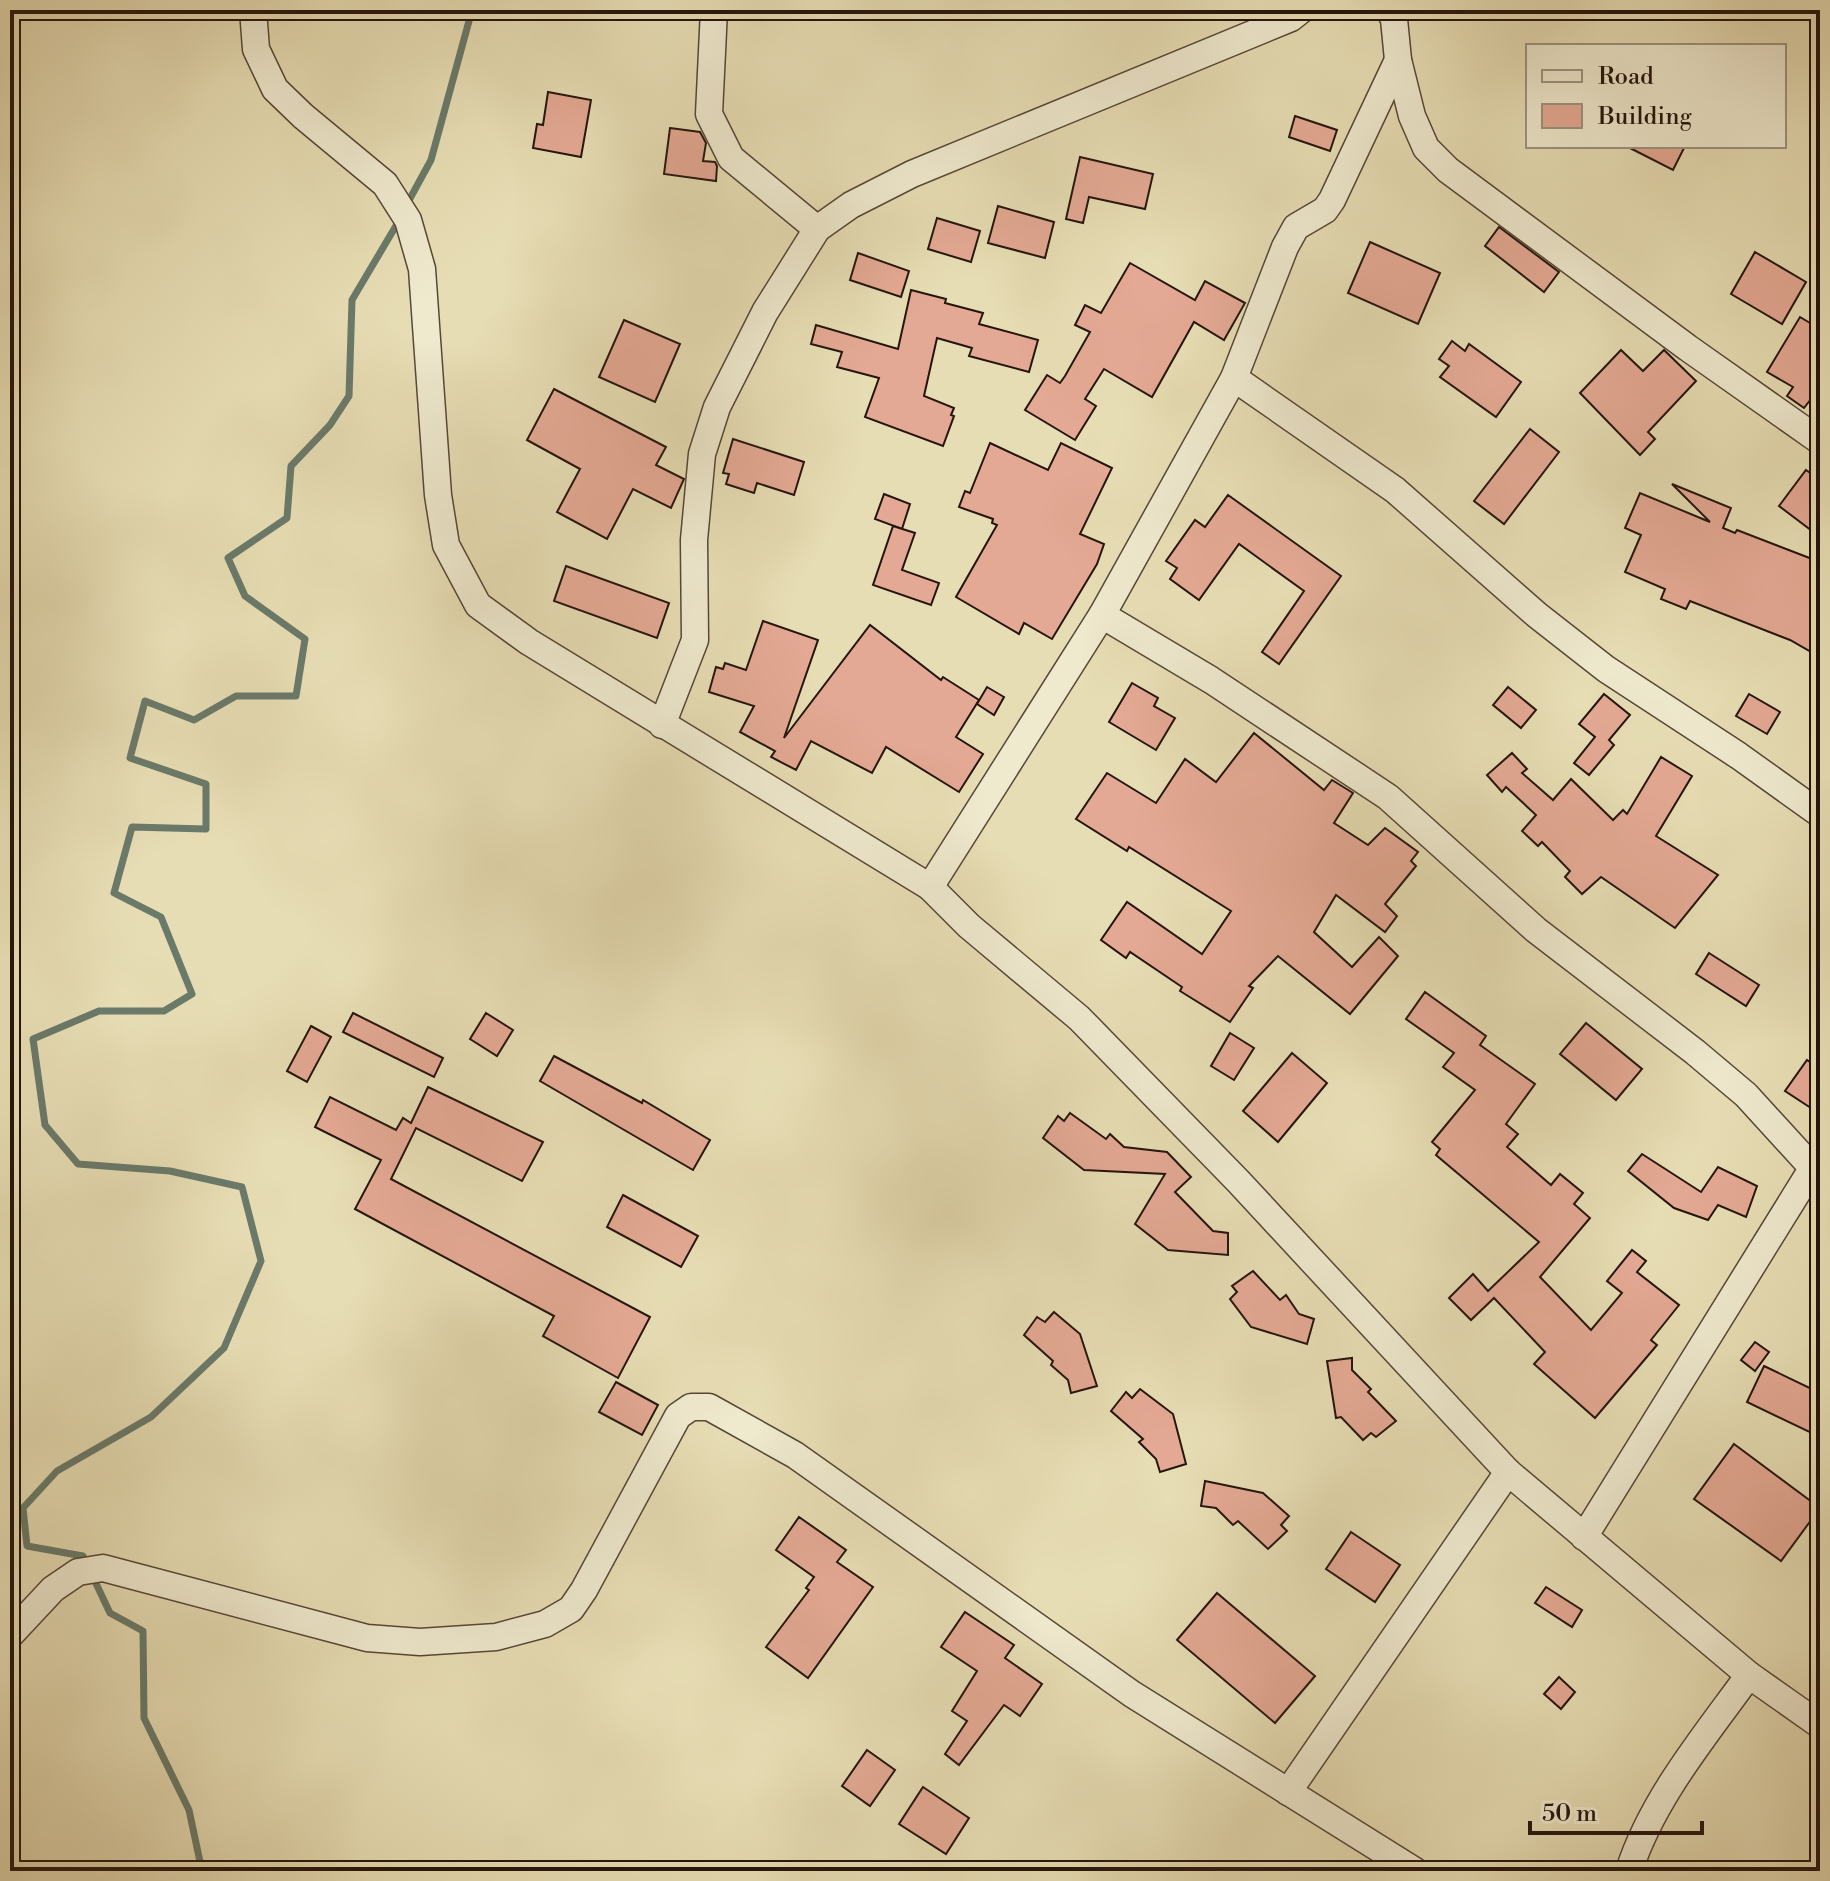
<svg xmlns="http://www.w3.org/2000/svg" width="1830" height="1881" font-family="'Libre Bodoni',serif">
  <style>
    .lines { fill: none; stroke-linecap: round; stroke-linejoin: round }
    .stream { stroke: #6a7a6a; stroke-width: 7 }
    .building { fill: #e4a994; stroke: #25150d; stroke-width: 2 }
    .minor-casing { stroke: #564737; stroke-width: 29 }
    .minor { stroke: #efe9ce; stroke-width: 26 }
  </style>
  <rect width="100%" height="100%" fill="#e7ddb4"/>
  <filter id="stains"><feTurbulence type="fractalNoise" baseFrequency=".0025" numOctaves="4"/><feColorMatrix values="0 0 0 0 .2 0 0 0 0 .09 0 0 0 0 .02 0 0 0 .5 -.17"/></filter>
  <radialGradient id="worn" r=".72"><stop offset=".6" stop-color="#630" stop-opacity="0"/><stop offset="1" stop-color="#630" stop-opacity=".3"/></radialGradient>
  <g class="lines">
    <!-- stream -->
    <g class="stream">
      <path d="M407,204L431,160L472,10"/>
      <path d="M86,1563L83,1556L27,1546L23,1508L57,1471L151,1417L224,1348L261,1261L242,1187L170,1171L78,1164L45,1125L33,1039L99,1011H164L192,994L161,917L114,893L132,827L206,829V784L130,758L145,701L194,720L236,696H296L305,639L245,596L228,558L287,518L291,466L330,425L349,396L352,300L400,219"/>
      <path d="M92,1575L110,1613L143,1631L144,1718L189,1810L202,1871"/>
    </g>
  </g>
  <!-- building -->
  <g class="building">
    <path d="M548,92L591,100L581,157L533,148L537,124L543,125Z"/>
    <path d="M1295,116L1337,130L1330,151L1289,137Z"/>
    <path d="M670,128L700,132L706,143L703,161L715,162L717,166L716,181L664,174Z"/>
    <path d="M1626,146H1685L1673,170Z"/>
    <path d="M1080,157L1153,174L1145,209L1089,197L1083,223L1066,219Z"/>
    <path d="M998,206L1054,222L1045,258L988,243Z"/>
    <path d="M937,218L980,231L971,262L928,249Z"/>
    <path d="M1499,227L1559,272L1544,292L1485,246Z"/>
    <path d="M1370,242L1440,273L1418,324L1348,293Z"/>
    <path d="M1755,252L1806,282L1782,324L1731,294Z"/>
    <path d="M858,253L909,271L901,297L850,280Z"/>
    <path d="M1130,263L1195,300L1205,281L1245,303L1224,340L1194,322L1152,397L1104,369L1085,399L1096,406L1075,440L1025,410L1047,375L1060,383L1065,376L1090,332L1075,325L1085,305L1101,313Z"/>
    <path d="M911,290L946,299L945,303L983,313L979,324L1038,340L1029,372L969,356L972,348L937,338L924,396L954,408L951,415L954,416L943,446L865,417L879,378L837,367L842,352L811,344L816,325L898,349Z"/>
    <path d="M1800,317L1820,329V405L1811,399L1804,408L1787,396L1793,387L1767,372Z"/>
    <path d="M624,320L680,344L655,402L599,377Z"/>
    <path d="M1452,341L1465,351L1469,344L1521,382L1496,417L1440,377L1449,366L1439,359Z"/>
    <path d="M1621,350L1643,371L1664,350L1696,381L1648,432L1655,439L1640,455L1580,393Z"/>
    <path d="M554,389L666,447L656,465L684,479L671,508L633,489L607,539L557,512L580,469L527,440Z"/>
    <path d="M1530,429L1559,452L1504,524L1474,501Z"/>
    <path d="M733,439L804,462L794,495L757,483L754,493L726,484L729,474L723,473Z"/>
    <path d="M990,443L1048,470L1061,443L1112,468L1080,534L1104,544L1097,564L1052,639L1024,623L1019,634L956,597L997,525L992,523L993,519L959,507L965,491L970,493Z"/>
    <path d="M1806,470L1820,480V537L1779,506Z"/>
    <path d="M1672,484L1731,508L1723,528L1735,533L1737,530L1820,562V657L1790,640L1690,601L1686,609L1661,599L1665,589L1625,572L1641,535L1625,528L1640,493L1710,522Z"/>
    <path d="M884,494L910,504L902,529L875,519Z"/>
    <path d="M1228,495L1341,576L1279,664L1262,652L1304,591L1239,544L1199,600L1170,579L1177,568L1166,561L1195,520L1205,527Z"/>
    <path d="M893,526L915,533L902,570L939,583L931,605L873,585Z"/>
    <path d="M566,566L669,603L657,638L554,601Z"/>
    <path d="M763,621L818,640L784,738L870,625L941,680L943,677L979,700L956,737L983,754L959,792L886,747L872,773L811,741L796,770L771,757L775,751L740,732L754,706L709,692L716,667L723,669L725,663L746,670Z"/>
    <path d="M1132,683L1158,698L1154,706L1175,718L1156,750L1109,722Z"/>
    <path d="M987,687L1004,697L994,715L977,704Z"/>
    <path d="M1508,687L1536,710L1521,728L1493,705Z"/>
    <path d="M1604,694L1630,715L1609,740L1614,745L1589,775L1574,763L1595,737L1579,724Z"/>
    <path d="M1749,694L1780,712L1767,734L1736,716Z"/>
    <path d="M1254,733L1324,790L1332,780L1353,793L1334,823L1368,845L1385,828L1418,852L1411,861L1416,866L1385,904L1397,916L1385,932L1336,895L1314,932L1352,967L1379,937L1398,956L1350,1014L1278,956L1249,986L1253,988L1230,1022L1180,991L1182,987L1130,952L1126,958L1101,940L1127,902L1202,954L1231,911L1129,847L1127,851L1076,819L1107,773L1156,803L1185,759L1216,782Z"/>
    <path d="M1512,753L1527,769L1522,773L1553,800L1571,779L1613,820L1623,810L1627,814L1661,757L1692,776L1656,836L1718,875L1675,928L1601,877L1582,894L1565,877L1570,871L1542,842L1538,846L1522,831L1536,815L1506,787L1502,792L1487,775Z"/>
    <path d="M1709,953L1759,985L1746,1006L1696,974Z"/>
    <path d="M1425,992L1486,1036L1480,1045L1535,1084L1506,1124L1518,1134L1507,1147L1551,1185L1560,1174L1583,1193L1574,1204L1590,1218L1540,1277L1591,1330L1622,1293L1607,1281L1632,1250L1646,1261L1637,1272L1679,1305L1651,1340L1657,1345L1595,1418L1534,1364L1545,1352L1494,1298L1471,1320L1449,1298L1473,1274L1488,1291L1539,1242L1436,1155L1440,1149L1432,1142L1475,1090L1443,1067L1454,1053L1406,1019Z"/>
    <path d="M353,1013L443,1058L434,1077L343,1032Z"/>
    <path d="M486,1013L513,1030L497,1056L470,1039Z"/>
    <path d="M1586,1023L1642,1069L1616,1100L1560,1054Z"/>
    <path d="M311,1026L331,1037L307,1082L287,1071Z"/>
    <path d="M1230,1033L1254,1048L1234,1080L1211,1066Z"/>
    <path d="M1292,1053L1327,1083L1278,1142L1243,1111Z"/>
    <path d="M554,1056L642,1103L643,1100L710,1140L693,1170L540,1081Z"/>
    <path d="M1807,1060L1820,1069V1114L1785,1091Z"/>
    <path d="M428,1087L543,1142L522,1181L416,1128L391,1179L650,1317L618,1378L543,1336L554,1316L355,1209L381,1160L315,1127L330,1097L396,1130L403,1118L411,1123Z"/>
    <path d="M1070,1113L1106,1139L1110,1134L1124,1147L1167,1152L1191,1177L1175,1192L1213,1231L1228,1233V1255L1168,1250L1135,1224L1165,1174L1084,1170L1043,1138L1058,1116L1064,1121Z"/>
    <path d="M1642,1154L1701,1192L1718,1167L1757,1186L1746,1217L1718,1205L1708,1220L1674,1208L1628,1171Z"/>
    <path d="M623,1195L698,1236L681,1267L607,1227Z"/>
    <path d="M1253,1271L1280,1300L1286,1295L1299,1314L1314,1319L1307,1344L1251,1327L1230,1299L1237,1292L1232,1286Z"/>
    <path d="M1054,1312L1080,1334L1097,1386L1071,1393L1068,1380L1051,1365L1053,1361L1024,1335L1037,1317L1045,1322Z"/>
    <path d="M1755,1342L1769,1352L1755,1371L1741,1360Z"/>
    <path d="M1352,1358V1370L1371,1389L1368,1392L1396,1421L1376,1437L1371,1433L1363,1440L1341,1417L1336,1418L1327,1361Z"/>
    <path d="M1764,1366L1820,1393V1437L1747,1402Z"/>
    <path d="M616,1382L658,1405L642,1435L599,1412Z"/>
    <path d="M1140,1389L1173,1414L1186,1464L1160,1472L1156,1459L1139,1442L1143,1439L1111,1411L1126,1392L1132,1398Z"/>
    <path d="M1734,1444L1820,1508L1781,1561L1694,1499Z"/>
    <path d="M1205,1481L1263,1493L1289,1516L1281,1525L1287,1531L1268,1549L1238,1521L1233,1525L1216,1508L1201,1506Z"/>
    <path d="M799,1517L846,1550L837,1562L873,1587L808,1678L766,1647L809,1590L806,1588L814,1577L776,1550Z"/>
    <path d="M1351,1532L1400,1565L1375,1602L1326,1569Z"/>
    <path d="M1546,1587L1582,1610L1572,1627L1535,1603Z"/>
    <path d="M1217,1593L1315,1676L1275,1723L1177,1640Z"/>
    <path d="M965,1612L1014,1645L1005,1658L1042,1684L1020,1716L1004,1705L959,1765L945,1754L967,1721L952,1711L977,1671L941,1647Z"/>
    <path d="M1559,1677L1575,1692L1561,1709L1544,1694Z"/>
    <path d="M867,1750L895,1770L870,1806L842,1786Z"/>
    <path d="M923,1787L969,1818L946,1854L899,1824Z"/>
  </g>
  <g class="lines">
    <!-- minor casing -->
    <g class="minor-casing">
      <g id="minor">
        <path d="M253,10L256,49L275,89L303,116L385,184L408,220L422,269L438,495L446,545L478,605L529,642L930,887L969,926L1079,1018L1238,1181L1508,1472L1749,1675L1820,1725"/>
        <path d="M714,10L709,114L731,158L817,229"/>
        <path d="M1389,10L1394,19L1398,60L1412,116L1426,148L1448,170L1688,348L1820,441"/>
        <path d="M1234,378L1395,490L1537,615L1606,669L1739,756L1820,814"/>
        <path d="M1102,615L1211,680L1388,797L1536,930L1695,1052L1746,1095L1820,1176"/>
        <path d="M662,725L695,640L694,540L702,454L717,407L765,312L817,229L851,205L912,174L1291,18L1301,10"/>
        <path d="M930,887L1102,615L1234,378L1285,247L1296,227L1325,210L1332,200L1398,60"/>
        <path d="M1584,1537L1820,1156"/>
        <path d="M10,1635L53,1589L78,1572L103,1568L367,1638L420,1642L496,1637L545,1624L571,1609L584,1590L678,1416L691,1407H709L795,1455L1132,1694L1415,1871"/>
        <path d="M1288,1792L1508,1472"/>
        <path d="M1629,1871C1652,1799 1705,1736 1749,1675"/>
      </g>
    </g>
    <!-- minor -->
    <use href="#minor" class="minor"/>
  </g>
  <!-- margin -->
  <rect width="1830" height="1881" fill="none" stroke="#e7ddb4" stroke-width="40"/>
  <rect x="12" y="12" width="1806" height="1857" fill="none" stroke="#25150d" stroke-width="4"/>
  <rect x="20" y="20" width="1790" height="1841" fill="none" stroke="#25150d" stroke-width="2"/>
  <!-- legend -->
  <rect x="1526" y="44" width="260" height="104" fill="#efe9ce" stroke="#9e9481" stroke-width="2"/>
  <rect x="1542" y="70" width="40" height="12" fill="#efe9ce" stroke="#9e9481" stroke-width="2"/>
  <text x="1598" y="84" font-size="24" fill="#25150d">Road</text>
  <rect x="1542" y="104" width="40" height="24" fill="#e4a994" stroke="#9e9481" stroke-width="2"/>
  <text x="1598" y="124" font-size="24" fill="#25150d">Building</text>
  <!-- scale -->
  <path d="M1530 1821v12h172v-12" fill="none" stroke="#25150d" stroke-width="4"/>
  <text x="1542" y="1821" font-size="24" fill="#25150d" stroke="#efe9ce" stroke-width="6" paint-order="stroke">50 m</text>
  <rect width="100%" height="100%" filter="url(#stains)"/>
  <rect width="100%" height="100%" fill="url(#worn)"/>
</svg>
